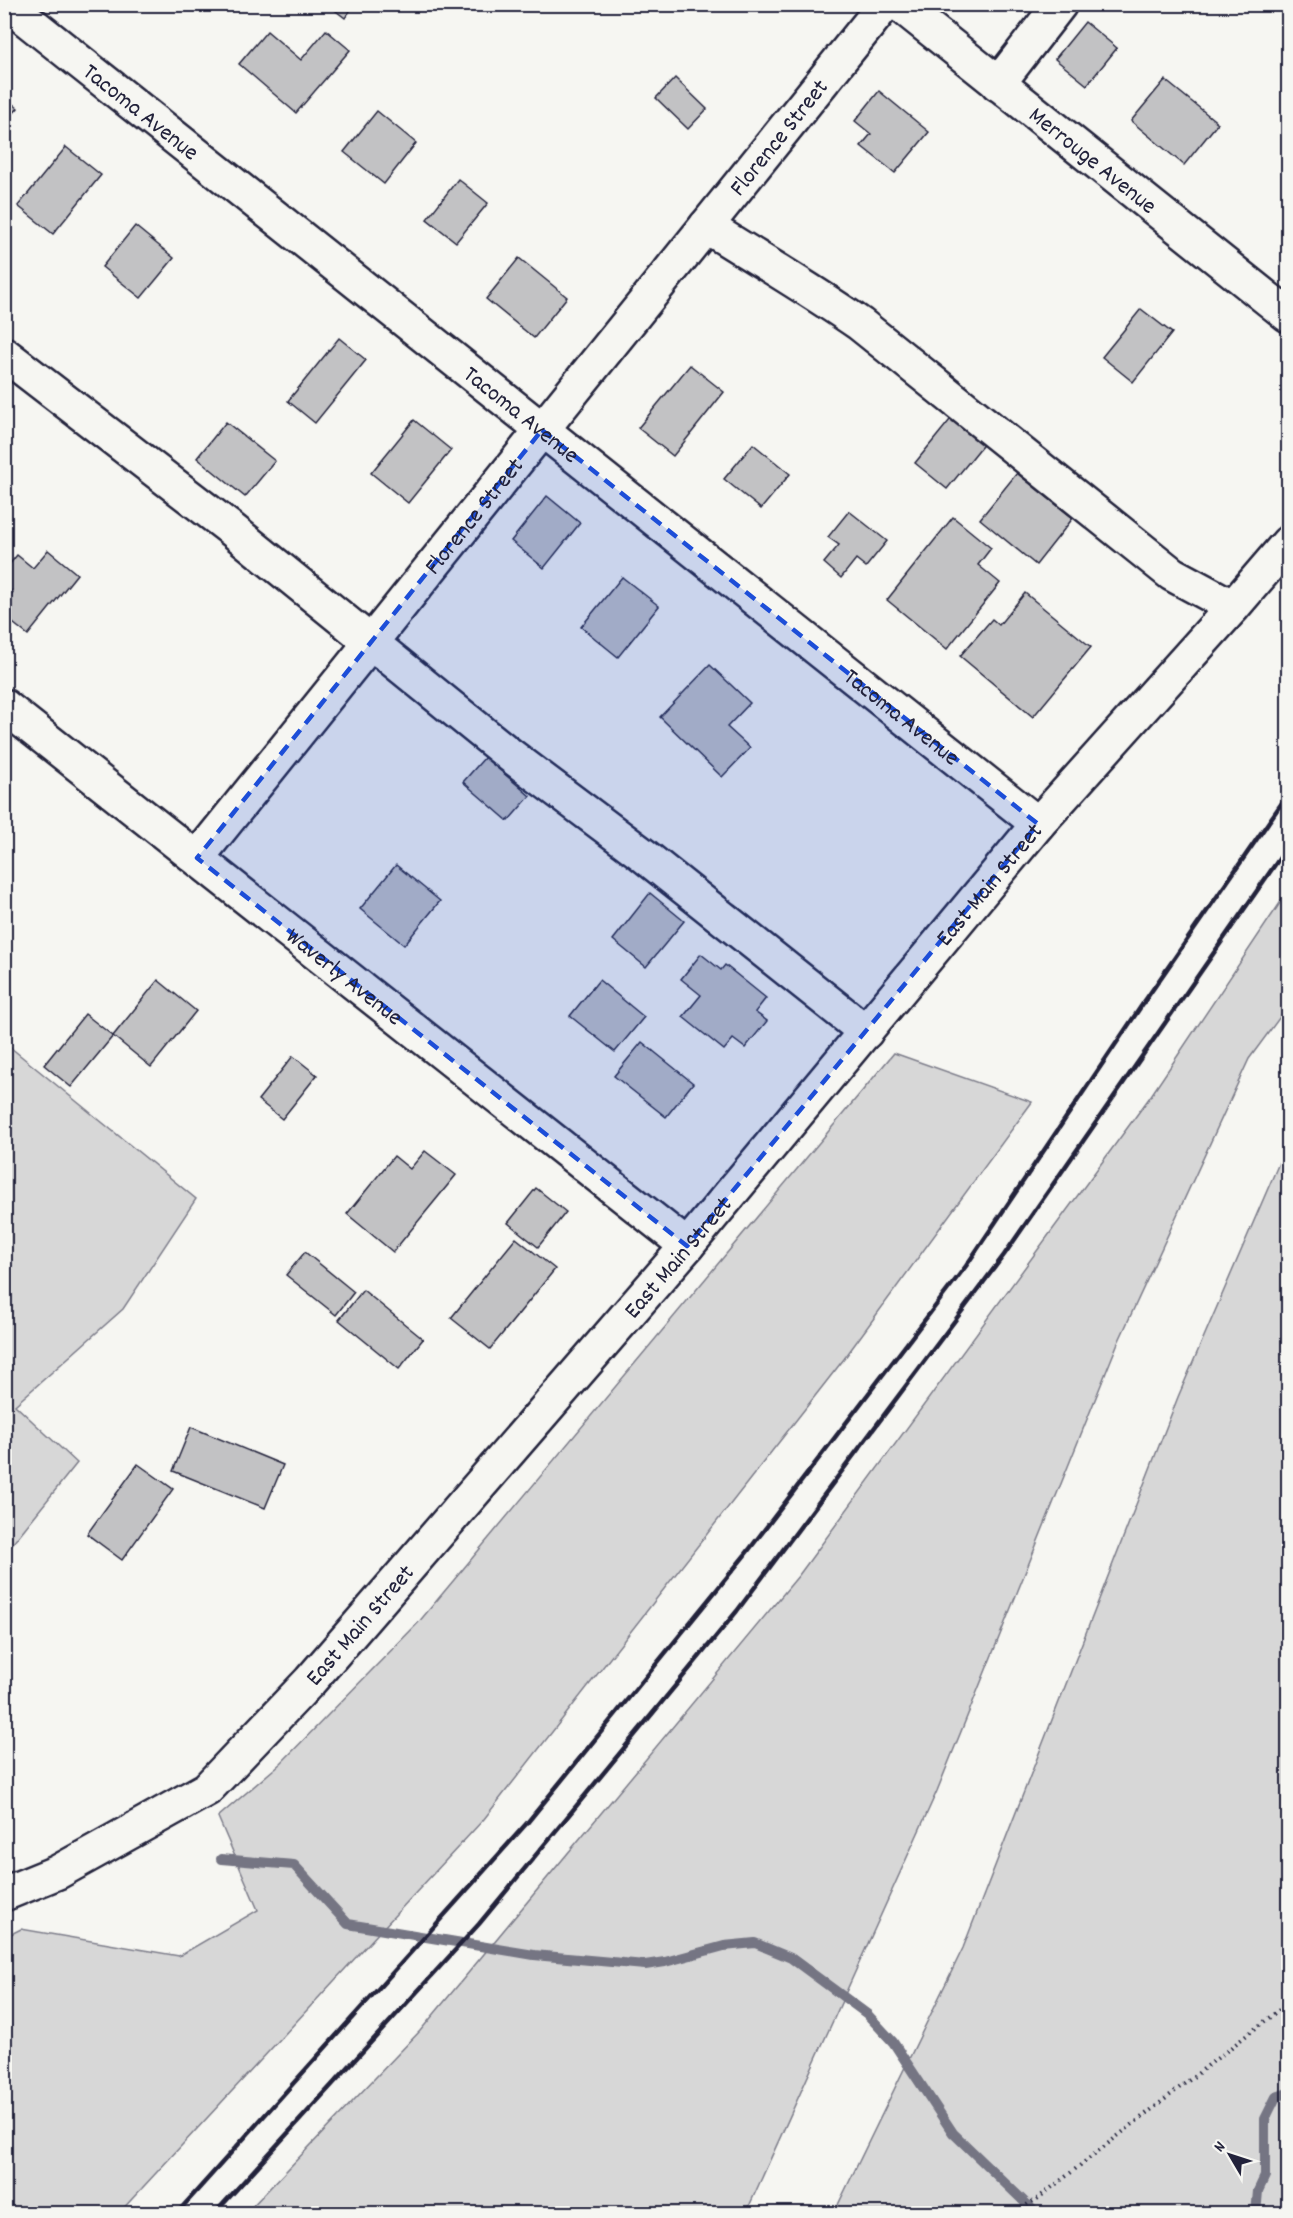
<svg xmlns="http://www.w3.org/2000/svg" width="1293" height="2218" font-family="Dekko,sans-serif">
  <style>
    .green { fill: #d7d7d7; stroke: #7c7c89; stroke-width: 1.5 }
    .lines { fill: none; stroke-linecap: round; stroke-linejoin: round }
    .stream { stroke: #757583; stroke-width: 10 }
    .building { fill: #c2c2c4; stroke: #22223b; stroke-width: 1.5 }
    .minor-casing { stroke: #22223b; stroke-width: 38 }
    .path { stroke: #22223b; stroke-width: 4; stroke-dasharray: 1.5 4.5; stroke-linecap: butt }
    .minor { stroke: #f6f6f2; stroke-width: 33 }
    .rail { stroke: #22223b; stroke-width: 4.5 }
    .marked { fill: #1d4ed8; fill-opacity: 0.2; stroke: #1d4ed8; stroke-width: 4.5; stroke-dasharray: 12 8; stroke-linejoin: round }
    .labels { text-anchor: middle; stroke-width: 5; stroke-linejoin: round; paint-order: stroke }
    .street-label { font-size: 24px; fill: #22223b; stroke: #f6f6f2 }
  </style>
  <rect width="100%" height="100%" fill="#f6f6f2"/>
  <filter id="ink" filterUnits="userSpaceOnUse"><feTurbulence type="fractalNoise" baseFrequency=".0167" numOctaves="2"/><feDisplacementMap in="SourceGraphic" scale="12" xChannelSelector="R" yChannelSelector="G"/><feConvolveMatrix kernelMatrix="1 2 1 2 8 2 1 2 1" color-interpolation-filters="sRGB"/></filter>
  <g filter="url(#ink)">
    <!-- green -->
    <g class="green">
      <path d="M1288,891V1006L1249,1059L1117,1345L937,1791L746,2213H246L420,2031L799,1575L1150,1097Z"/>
      <path d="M5,1043L196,1199L123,1309L15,1405L77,1463L5,1553Z"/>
      <path d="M894,1053L1032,1102L844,1359L484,1819L119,2213H5V1937L21,1929L179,1956L258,1910L218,1817L281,1763L418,1623Z"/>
      <path d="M1288,1142V2213H834L963,1948L1178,1397Z"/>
    </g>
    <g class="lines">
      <!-- stream -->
      <g class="stream">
        <path d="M221,1859L294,1865L348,1924L534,1955L645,1965L665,1962L724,1946L755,1943L791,1958L867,2014L893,2042L953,2133L1037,2214"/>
        <path d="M1256,2214L1258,2191L1265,2176V2119L1276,2097L1288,2093"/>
      </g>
    </g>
    <!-- building -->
    <g class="building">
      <path d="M327,4H355L345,18Z"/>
      <path d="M1085,22L1117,48L1087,85L1055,59Z"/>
      <path d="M326,30L350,50L296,113L239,64L267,31L301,60Z"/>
      <path d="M675,78L707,109L688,129L656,98Z"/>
      <path d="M1165,80L1218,123L1184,165L1131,121Z"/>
      <path d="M879,91L929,132L895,173L861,146L871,134L855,121Z"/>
      <path d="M4,97L18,108L4,124Z"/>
      <path d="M377,111L416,143L384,184L344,152Z"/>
      <path d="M66,147L101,175L53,234L18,206Z"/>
      <path d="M458,179L488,203L456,242L427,219Z"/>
      <path d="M135,226L174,258L141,298L102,267Z"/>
      <path d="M519,258L567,297L534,338L486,299Z"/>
      <path d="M1141,309L1172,333L1133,382L1102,357Z"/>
      <path d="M339,338L366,360L315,423L288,401Z"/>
      <path d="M690,365L724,392L673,456L638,428Z"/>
      <path d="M954,415L986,441L947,489L915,463Z"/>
      <path d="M414,420L451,450L408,503L371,473Z"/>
      <path d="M226,422L275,461L245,497L197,458Z"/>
      <path d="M753,444L790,474L761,509L724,479Z"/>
      <path d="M1017,473L1073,518L1036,565L980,519Z"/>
      <path d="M547,496L580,523L544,568L511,541Z"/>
      <path d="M849,511L887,541L866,567L856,559L841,578L824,563L839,545L828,537Z"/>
      <path d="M953,517L991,548L978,565L1000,583L947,649L887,600Z"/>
      <path d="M48,550L77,574L28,635L4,616V603L13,592L4,585V571L17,555L33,568Z"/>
      <path d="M622,577L659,606L618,657L581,627Z"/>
      <path d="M1025,593L1091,647L1033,717L960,656L992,619L999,625Z"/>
      <path d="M710,665L750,703L727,727L750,748L722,777L660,717Z"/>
      <path d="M485,757L530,796L508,821L463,782Z"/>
      <path d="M396,865L440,901L404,945L360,909Z"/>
      <path d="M650,893L684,921L646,967L613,940Z"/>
      <path d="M701,954L721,970L725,965L766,998L755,1012L767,1021L745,1048L733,1039L724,1050L683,1017L701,995L681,979Z"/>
      <path d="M158,980L196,1011L151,1067L113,1036Z"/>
      <path d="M599,980L644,1017L615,1052L570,1016Z"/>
      <path d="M85,1014L113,1036L71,1087L44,1065Z"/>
      <path d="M642,1042L693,1083L666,1117L614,1076Z"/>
      <path d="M293,1056L317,1075L282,1119L258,1100Z"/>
      <path d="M425,1151L456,1175L393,1252L347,1214L394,1156L410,1169Z"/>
      <path d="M536,1188L566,1212L538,1247L508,1223Z"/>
      <path d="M516,1238L555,1269L490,1349L451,1318Z"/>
      <path d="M305,1252L354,1292L336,1315L286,1275Z"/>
      <path d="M363,1290L423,1339L399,1369L339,1320Z"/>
      <path d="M191,1427L283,1465L265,1508L173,1471Z"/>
      <path d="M138,1464L173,1489L122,1560L87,1534Z"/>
    </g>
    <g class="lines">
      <!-- minor casing -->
      <g class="minor-casing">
        <g id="minor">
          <path id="s1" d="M7,4L1038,824"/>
          <path id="s2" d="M899,4L1288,315"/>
          <path d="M998,84L1060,4"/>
          <path d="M706,226C758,259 810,289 860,324L1172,574L1233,607"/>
          <path d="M4,354L230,528L510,755L642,854L866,1032"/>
          <path id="s3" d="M4,706L687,1246"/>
          <path id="s4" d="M197,858L885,4"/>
          <path id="s5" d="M4,1894L58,1872L207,1789L310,1681L687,1246L1038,824L1233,607L1288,543"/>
        </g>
      </g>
      <!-- path -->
      <path class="path" d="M1011,2214L1037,2199L1288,2003"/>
      <!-- minor -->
      <use href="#minor" class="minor"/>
      <!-- rail -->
      <g class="rail">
        <path d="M176,2214L527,1823L745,1555L966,1266L1144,1002L1288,794"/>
        <path d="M214,2214L479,1924L737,1611L1004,1255L1288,846"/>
      </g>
    </g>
  </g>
  <!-- marked area -->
  <path class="marked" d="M542,430L1038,824L687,1246L197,858Z"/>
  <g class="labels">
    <!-- street labels -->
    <g class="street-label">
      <text dy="8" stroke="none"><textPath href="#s1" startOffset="172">Tacoma Avenue</textPath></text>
      <text dy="8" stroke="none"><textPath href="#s4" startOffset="926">Florence Street</textPath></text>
      <text dy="8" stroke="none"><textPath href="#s2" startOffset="249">Merrouge Avenue</textPath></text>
      <text dy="8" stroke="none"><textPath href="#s1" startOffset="658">Tacoma Avenue</textPath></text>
      <text dy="8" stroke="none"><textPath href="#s4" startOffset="440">Florence Street</textPath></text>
      <text dy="8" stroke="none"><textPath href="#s1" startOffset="1144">Tacoma Avenue</textPath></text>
      <text dy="8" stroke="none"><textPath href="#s5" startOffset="1425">East Main Street</textPath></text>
      <text dy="8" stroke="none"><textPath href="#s3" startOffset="435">Waverly Avenue</textPath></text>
      <text dy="8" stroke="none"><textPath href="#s5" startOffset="939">East Main Street</textPath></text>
      <text dy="8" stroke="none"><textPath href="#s5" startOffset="453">East Main Street</textPath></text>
    </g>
  </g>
  <!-- margin -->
  <rect width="1293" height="2218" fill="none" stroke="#f6f6f2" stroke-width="24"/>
  <rect x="12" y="12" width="1269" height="2194" fill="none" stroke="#22223b" stroke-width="2" filter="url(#ink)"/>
  <!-- north arrow -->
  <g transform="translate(1230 2155) rotate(309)" stroke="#f6f6f2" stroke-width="4.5" paint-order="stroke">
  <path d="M0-4.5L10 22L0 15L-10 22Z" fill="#22223b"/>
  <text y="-9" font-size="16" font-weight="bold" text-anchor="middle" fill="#22223b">N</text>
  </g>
</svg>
